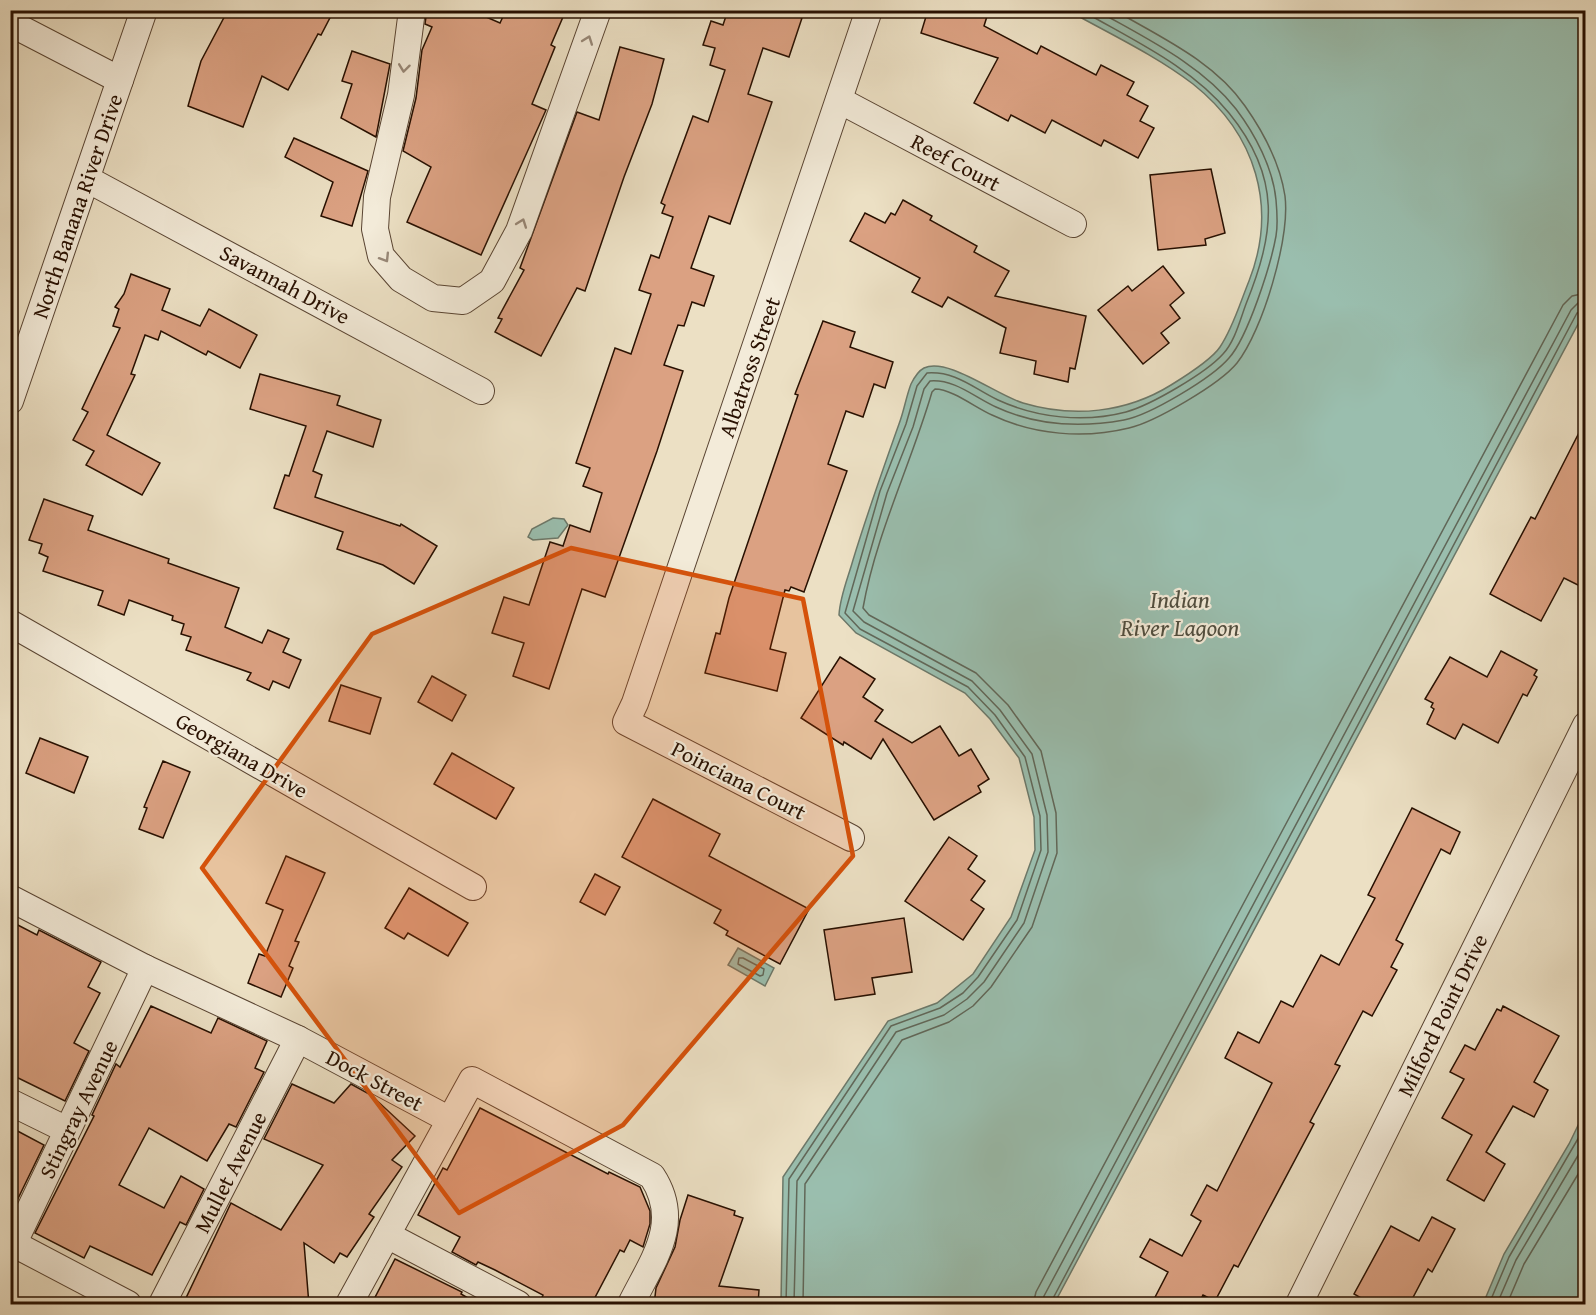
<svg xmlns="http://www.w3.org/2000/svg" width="1596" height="1315" font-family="'Gentium Book Plus',serif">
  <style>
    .water { fill: #9abeae; stroke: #6c7869; stroke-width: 1.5 }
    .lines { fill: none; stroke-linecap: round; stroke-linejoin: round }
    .shore { stroke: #616758; stroke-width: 1.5 }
    .building { fill: #dba182; stroke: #281001; stroke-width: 1.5 }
    .minor-casing { stroke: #594432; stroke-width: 28 }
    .minor { stroke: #f3ebd9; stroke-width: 26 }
    .oneway { stroke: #988878 }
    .marked { fill: #d5520b; fill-opacity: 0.2; stroke: #d5520b; stroke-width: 4.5; stroke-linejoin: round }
    .labels { text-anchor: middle; stroke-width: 4.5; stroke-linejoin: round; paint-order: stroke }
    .street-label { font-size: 22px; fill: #281001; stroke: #f3ebd9 }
    .water-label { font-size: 24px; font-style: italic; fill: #504d3e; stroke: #f3ebd9 }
  </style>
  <rect width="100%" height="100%" fill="#ece0c4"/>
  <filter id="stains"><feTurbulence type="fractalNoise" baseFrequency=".00333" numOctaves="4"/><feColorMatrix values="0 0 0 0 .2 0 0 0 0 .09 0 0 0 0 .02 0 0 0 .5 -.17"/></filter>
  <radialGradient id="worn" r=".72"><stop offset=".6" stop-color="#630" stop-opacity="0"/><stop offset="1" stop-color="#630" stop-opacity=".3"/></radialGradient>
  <!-- water -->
  <g class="water">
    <path d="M1069,11H1585V311L1054,1304H781L783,1177L888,1021L937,1003L973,974L1011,917L1035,850L1034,817L1019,758L990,719L965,693L856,633L839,615C840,596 848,578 853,560C867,514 883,469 899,424C904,411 906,397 911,384C914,378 918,371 924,368C948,357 996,395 1023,403C1073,418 1126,413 1171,385C1184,377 1212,359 1220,347C1233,328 1240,303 1249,281C1278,207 1256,134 1193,84C1155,55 1110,34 1069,11Z"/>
    <path d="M553,518L564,519L568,525L558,538L533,540L528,537L532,529Z"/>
    <path d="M738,948L774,968L765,986L728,965Z"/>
    <path d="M1585,1111V1304H1483L1504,1254L1569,1144Z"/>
  </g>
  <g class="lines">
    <!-- shore -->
    <g class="shore">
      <path d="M743,958L764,969L763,975L760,976L738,964L739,958Z"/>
      <path d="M786,1304L789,1179L891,1026L940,1008L963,993L978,977L1017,920L1041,850L1040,816L1025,757L995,715L968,687L860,629L845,613L880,491L906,424L917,386L927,373C956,371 973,388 998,400C1037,418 1084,423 1126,412C1151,405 1206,373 1223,354C1235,341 1240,320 1246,304C1275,232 1282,178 1229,113C1191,66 1132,40 1081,10"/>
      <path d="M794,1304L797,1181L896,1032L944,1015L967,999L984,982L1024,923L1048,852L1047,815L1032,754L1000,710L972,681L864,622L853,611L887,493L913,427L924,389L930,381C955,379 974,397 996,407C1037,426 1080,428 1124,420C1150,415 1212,378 1229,358C1248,337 1271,264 1276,236C1278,225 1277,211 1276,200C1273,168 1255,134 1236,109C1201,64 1145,38 1096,10"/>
      <path d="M803,1304L805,1184L902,1040L949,1022L973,1006L991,987L1032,927L1057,853L1056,813L1041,751L1008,705L976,673L869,615L863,608C876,534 911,464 932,392L935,389C952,389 976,408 992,415C1034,435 1084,439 1129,428C1155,422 1220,384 1237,363C1263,330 1290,238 1285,196C1280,163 1264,133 1245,106C1214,61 1160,37 1114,10"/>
      <path d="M1033,1304L1036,1292L1563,305L1572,296L1586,293"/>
      <path d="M1042,1304L1044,1296L1571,310L1578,303L1586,302"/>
      <path d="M1050,1304L1577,313L1586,309"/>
      <path d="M1489,1304L1509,1257L1586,1125"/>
      <path d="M1497,1304L1516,1260L1586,1142"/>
      <path d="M1507,1304L1524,1264L1586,1161"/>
    </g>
  </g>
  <!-- building -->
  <g class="building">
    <path d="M228,10H334L321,35L318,34L288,90L262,76L243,127L188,106L201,61Z"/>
    <path d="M427,10H470L500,23L506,10H566L551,45L555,47L532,104L546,110L481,255L407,222L431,167L403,151L416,98L422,50L432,27L425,24Z"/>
    <path d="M728,10H780L802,18L789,57L763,48L748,94L772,102L730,224L709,216L691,268L714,276L704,306L692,302L684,326L678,325L664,365L683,371L657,451L605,597L582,589L549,689L513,676L524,643L492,633L504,597L529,605L550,542L563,546L570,525L590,532L602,493L583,486L590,468L576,463L615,348L631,354L651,294L639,290L651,255L659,258L673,217L662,213L665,205L661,203L693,116L708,122L725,70L710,65L715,48L703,45L711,21L723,25Z"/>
    <path d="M928,10H989L984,26L1037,54L1041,46L1096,75L1101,65L1134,82L1127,95L1148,106L1140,121L1154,128L1138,158L1104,140L1101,146L1052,120L1045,133L1011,115L1008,121L974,103L998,58L921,33Z"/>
    <path d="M620,47L664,59L652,104L624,177L585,291L577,288L541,356L495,332L502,319L498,318L524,270L520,268L577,112L599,120Z"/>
    <path d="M352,51L390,64L376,137L341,118L352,84L342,81Z"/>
    <path d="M294,138L368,171L352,226L321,216L333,182L285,157Z"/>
    <path d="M1211,169L1225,233L1205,239L1206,245L1158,250L1150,175Z"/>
    <path d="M903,200L932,216L930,220L977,246L974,252L1009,271L995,296L1086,316L1075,369L1070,368L1068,382L1034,374L1036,361L1000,353L1006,328L948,297L942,307L912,292L920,278L850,241L865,213L885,223L891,213L895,215Z"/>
    <path d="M1163,266L1184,293L1170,305L1180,318L1161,333L1169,343L1143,364L1098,310L1128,286L1132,291Z"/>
    <path d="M131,274L170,289L162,310L200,326L209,309L257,335L240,368L208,351L206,355L161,331L158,340L145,335L131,374L135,375L107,435L160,463L142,495L86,465L94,451L73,440L88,412L82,409L120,328L113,326L119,309L115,307L124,294Z"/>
    <path d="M823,321L855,332L850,347L893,362L885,388L874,384L863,417L846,411L828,464L847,471L804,592L791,587L789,591L785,590L770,649L786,653L777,691L705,673L716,633L720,634L729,598L798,395L795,394Z"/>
    <path d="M260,374L340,396L337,405L381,420L373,447L327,431L313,471L322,475L315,497L400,526L401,524L437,546L414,584L383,565L337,549L343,532L274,508L285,475L289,476L306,426L250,409Z"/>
    <path d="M1586,419V589L1564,578L1541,621L1490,594L1531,517L1535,519Z"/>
    <path d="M44,499L93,516L88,530L169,559L168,563L239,588L225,627L262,643L268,630L289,639L283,652L301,660L289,688L273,681L269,690L247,680L251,673L186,650L191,637L181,634L184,624L172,620L173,616L129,600L124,615L98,605L103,591L43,571L48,557L39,553L42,544L29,540Z"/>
    <path d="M1501,651L1537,670L1534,675L1537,677L1527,696L1523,694L1498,743L1463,724L1455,739L1427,724L1434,709L1431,707L1433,703L1425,699L1450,657L1487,677Z"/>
    <path d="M840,657L875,679L863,697L883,710L875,721L912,743L940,726L959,756L971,749L989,779L978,786L981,792L934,820L883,739L871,759L844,742L843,745L801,718Z"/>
    <path d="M432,676L466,695L452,721L418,702Z"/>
    <path d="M341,685L381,698L370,734L329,721Z"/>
    <path d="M40,738L88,757L74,793L26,773Z"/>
    <path d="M452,753L514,788L496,819L434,784Z"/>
    <path d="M163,761L190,772L163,838L139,829L147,808L144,807Z"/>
    <path d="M653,799L720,834L709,856L809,909L780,964L726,935L728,931L714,923L721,910L622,857Z"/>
    <path d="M1412,808L1460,832L1450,854L1441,849L1396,940L1403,944L1391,967L1397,970L1372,1016L1363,1011L1335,1064L1340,1066L1310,1122L1314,1124L1238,1267L1234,1265L1215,1301L1203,1295L1198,1305H1151L1168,1272L1140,1257L1150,1239L1182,1256L1201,1221L1191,1215L1207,1185L1217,1191L1272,1083L1225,1058L1238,1032L1259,1043L1281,1001L1293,1007L1321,955L1339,965L1375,898L1368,895Z"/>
    <path d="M949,837L977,856L968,869L985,881L971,900L984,909L963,940L905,901Z"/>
    <path d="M286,856L325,873L295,941L299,942L289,966L293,968L281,997L248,983L259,954L265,956L283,910L266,903Z"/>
    <path d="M595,874L620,887L605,915L580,902Z"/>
    <path d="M409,888L468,923L448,956L408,933L404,939L385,928Z"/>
    <path d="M904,918L912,972L872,978L875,994L835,1000L824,930Z"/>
    <path d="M10,921L37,935L39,930L101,962L88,987L100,993L74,1043L89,1051L65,1101L10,1074Z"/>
    <path d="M151,1006L211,1033L218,1018L267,1041L255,1068L264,1072L236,1127L229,1124L207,1161L149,1128L119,1185L164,1208L181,1176L204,1189L186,1225L180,1222L152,1275L90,1246L84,1258L35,1233L94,1116L92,1115L116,1064L120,1067Z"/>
    <path d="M1503,1006L1559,1036L1534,1082L1548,1090L1534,1117L1513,1106L1486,1152L1505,1164L1484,1201L1447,1180L1472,1135L1442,1118L1464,1079L1450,1072L1465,1045L1475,1050L1497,1009L1501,1011Z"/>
    <path d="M292,1084L334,1103L351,1084L371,1095L415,1136L392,1160L402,1167L369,1214L374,1217L347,1257L340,1253L334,1263L304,1243L309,1305H190V1300L186,1298L231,1203L281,1230L323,1165L264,1139Z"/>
    <path d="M480,1108L608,1174L609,1172L640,1187L650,1211V1224L643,1247L630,1240L624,1252L620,1250L591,1305H539L543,1295L495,1270L478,1262L476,1265L452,1252L460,1237L418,1215L443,1168L447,1170Z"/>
    <path d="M10,1127L44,1145L10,1215Z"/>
    <path d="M688,1195L735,1211L734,1215L743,1218L719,1286L759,1290L758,1305H654L656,1288L675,1247L680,1220Z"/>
    <path d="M1432,1217L1455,1229L1432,1272L1428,1269L1409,1305H1373L1354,1294L1391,1226L1419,1241Z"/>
    <path d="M395,1259L462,1292L461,1294L480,1305H371Z"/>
  </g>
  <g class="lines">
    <!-- minor casing -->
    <g class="minor-casing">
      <g id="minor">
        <path d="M412,10L401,95L377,197L375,229L381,256L401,279L433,298L463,301L492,281L519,231L598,10"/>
        <path d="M10,23L120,80"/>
        <path d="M839,100L1073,224"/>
        <path d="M87,179L481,391"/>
        <path d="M10,401L144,10"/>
        <path d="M10,623L473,887"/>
        <path d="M851,838L626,722L635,703L869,10"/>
        <path d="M10,898L145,968L298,1039L450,1120L472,1080L652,1176C683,1223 652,1261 631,1304"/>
        <path d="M10,1102L67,1130"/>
        <path d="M387,1235L518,1304"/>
        <path d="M14,1244L128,1304"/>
        <path d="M10,1251L145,968"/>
        <path d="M162,1304L298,1039"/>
        <path d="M349,1304L450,1120"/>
        <path d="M1299,1304L1586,725"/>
      </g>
    </g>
    <!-- minor -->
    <use href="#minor" class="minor"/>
  </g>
  <!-- one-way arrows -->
  <defs><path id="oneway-chevron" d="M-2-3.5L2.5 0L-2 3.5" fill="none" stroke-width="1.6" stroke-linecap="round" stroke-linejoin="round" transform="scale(1.5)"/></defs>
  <g class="oneway">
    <use href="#oneway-chevron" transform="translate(588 40) rotate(-70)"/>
    <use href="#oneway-chevron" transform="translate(404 68) rotate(97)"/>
    <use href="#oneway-chevron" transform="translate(522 223) rotate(-70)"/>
    <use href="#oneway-chevron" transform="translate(385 258) rotate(58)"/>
  </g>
  <!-- marked area -->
  <path class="marked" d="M571,548L803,599L853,856L623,1125L459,1213L202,868L372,634Z"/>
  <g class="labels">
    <!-- street labels -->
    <g class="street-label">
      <text transform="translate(956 162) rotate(28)" y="8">Reef Court</text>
      <text transform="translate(77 206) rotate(-71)" y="8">North Banana River Drive</text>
      <text transform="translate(285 284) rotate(28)" y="8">Savannah Drive</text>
      <text transform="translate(749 367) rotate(-71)" y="8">Albatross Street</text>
      <text transform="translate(242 755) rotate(30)" y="8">Georgiana Drive</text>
      <text transform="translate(739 780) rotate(27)" y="8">Poinciana Court</text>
      <text transform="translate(1442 1015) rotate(-64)" y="8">Milford Point Drive</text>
      <text transform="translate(375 1080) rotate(28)" y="8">Dock Street</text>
      <text transform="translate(78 1109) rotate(-64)" y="8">Stingray Avenue</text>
      <text transform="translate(230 1172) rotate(-63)" y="8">Mullet Avenue</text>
    </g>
    <!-- water labels -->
    <g class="water-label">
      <text x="1180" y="608">Indian<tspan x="1180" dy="28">River Lagoon</tspan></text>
    </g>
  </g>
  <!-- margin -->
  <rect width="1596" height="1315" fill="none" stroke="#ece0c4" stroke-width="36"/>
  <rect x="12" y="12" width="1572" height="1291" fill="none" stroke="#281001" stroke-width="3"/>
  <rect x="18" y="18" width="1560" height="1279" fill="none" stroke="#281001" stroke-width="1.5"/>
  <rect width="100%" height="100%" filter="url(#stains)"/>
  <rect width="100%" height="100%" fill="url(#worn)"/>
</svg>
